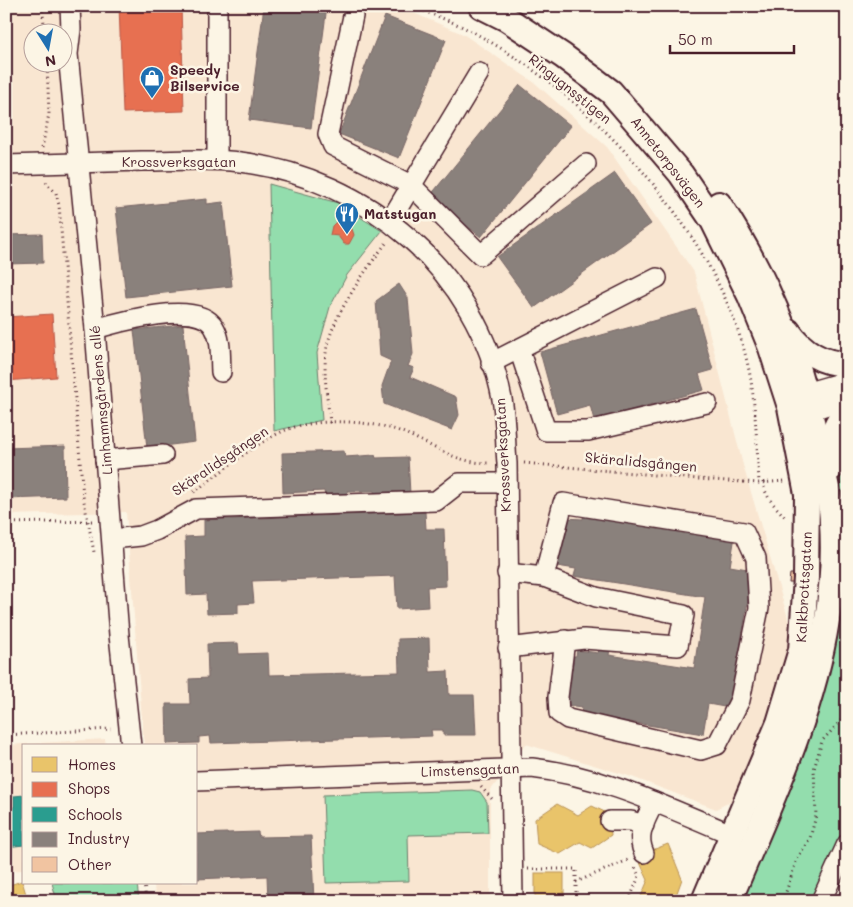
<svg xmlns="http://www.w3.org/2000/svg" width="853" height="907" font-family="Mali,sans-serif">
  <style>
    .built { fill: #f9e6d1; fill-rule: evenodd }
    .green { fill: #93ddad; stroke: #6e7e6c }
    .homes { fill: #e9c46a; stroke: #b99257 }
    .shops { fill: #e76f51; stroke: #b85746 }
    .schools { fill: #2a9d8f; stroke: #347771 }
    .industry { fill: #8a817c; stroke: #776464 }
    .building { fill: #f1c4a1; stroke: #4a1f2b }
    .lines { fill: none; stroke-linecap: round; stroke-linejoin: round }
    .minor-casing { stroke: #4a1f2b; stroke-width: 22 }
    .major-casing { stroke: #4a1f2b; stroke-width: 28 }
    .path { stroke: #4a1f2b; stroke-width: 3; stroke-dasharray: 1 4; stroke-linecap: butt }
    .minor { stroke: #fcf5e5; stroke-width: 19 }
    .major { stroke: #fcf5e5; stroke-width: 24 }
    .labels { text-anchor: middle; stroke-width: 5; stroke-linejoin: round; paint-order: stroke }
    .poi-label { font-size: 14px; font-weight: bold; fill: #4a1f2b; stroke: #fcf5e5; text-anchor: start }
    .street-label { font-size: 14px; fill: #4a1f2b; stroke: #fcf5e5 }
  </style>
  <rect width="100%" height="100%" fill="#fcf5e5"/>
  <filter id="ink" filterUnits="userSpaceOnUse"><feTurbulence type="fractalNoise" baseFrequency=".02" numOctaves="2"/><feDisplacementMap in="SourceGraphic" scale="10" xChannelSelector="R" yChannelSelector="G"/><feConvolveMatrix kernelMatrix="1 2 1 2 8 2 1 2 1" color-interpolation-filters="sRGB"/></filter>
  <g filter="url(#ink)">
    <!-- built -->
    <g class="built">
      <path d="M6,6H397L463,34L535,83L607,147L694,272L743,465L795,642L741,796L716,809L632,777L526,744L490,791V901H155L154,883H196V746H144L126,512L6,515ZM32,32H62V62H32Z"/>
      <path d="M105,739L106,746H24V870L6,871V745Z"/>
    </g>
    <!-- green -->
    <g class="green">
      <path d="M269,184L338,203L382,231L347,275L330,307L317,353L322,420L274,431Z"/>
      <path d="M847,424V508L844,506L836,456Z"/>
      <path d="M847,563V831L815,901H738L806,742L832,659Z"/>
      <path d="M472,790L480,792L487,802L488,833L408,835L409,881L326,883L323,795Z"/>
      <path d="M52,883H137L139,901H57Z"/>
    </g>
    <!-- homes -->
    <g class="homes">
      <path d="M557,804L578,815L592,806L609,814L611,835L592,848L580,842L560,854L537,844L535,819Z"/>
      <path d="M668,844L682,879L674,901H639L648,880L637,856Z"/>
      <rect x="535" y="873" width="29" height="28"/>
      <path d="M22,881L28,901H6V886Z"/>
    </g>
    <!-- shops -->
    <g class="shops">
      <path d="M119,6H181L184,111L123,113Z"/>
      <path d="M343,220L346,225L352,229L354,235L349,244H344L338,236L330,235L332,226L336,222Z"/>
      <path d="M52,314L56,377L6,381V317Z"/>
    </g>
    <!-- schools -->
    <path class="schools" d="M24,795V845L6,847V808L14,807V796Z"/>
    <!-- industry -->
    <g class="industry">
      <path d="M264,6H327L311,128L249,120Z"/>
      <path d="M385,16L446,40L399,158L339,134Z"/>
      <rect x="6" y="26" width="2" height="38"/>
      <path d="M520,85L571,126L481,237L430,196Z"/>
      <path d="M615,173L651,224L534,308L497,257Z"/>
      <path d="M207,199V204L223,202L232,286L126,297L116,208Z"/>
      <path d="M42,234L43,263L6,264V235Z"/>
      <path d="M399,284L408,298L413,354L408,366L414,368L410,377L456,397L459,415L452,430L384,404L382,386L391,361L380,356L376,301Z"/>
      <path d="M696,309L713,370L699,374L704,390L594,420L590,405L557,414L540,352Z"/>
      <path d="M183,325L195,442L147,448L134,330Z"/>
      <path d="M65,446L66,497L6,499V448Z"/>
      <path d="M344,451L345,457L375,455L376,458L408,457L410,494L375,495L374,491H347L348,495L325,496L324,491L283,493L282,453Z"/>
      <path d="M425,512L426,529H444L446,586L427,587L428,607L397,609L395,576L252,581L254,603L238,604V613L207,614L206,594L187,595L185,537L204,536V520Z"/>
      <path d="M584,512L735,536L730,566L753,570L730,708L708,704L703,734L581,714L582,707L566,705L574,656H576L577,650L598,653L600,647L610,648L609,655L694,668L705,597L574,576L576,569L557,566L565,518L583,519Z"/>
      <path d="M429,638L430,672L448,671L449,695H474L476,735H443V730H431L432,736L211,743L210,736L199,737V743L167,744L166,704H190L189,679L208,678L207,644L238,643L239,654L268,653L269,675L399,672L398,639Z"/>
      <path d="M258,832L259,837L311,836L314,901H268L267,876L196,879V834Z"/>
      <path d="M426,896L427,901H341V900Z"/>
    </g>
    <!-- building -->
    <path class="building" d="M790,574H793V583H789Z"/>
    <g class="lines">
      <!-- minor casing -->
      <g class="minor-casing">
        <g id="minor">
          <path d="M70,6L71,29L68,54L95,329L119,635L131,746"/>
          <path d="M217,7V160"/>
          <path d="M353,16L328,134L333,146L411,185L481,255L586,164"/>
          <path d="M6,165C52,164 97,162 142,161C175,161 208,158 240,162C367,178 478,271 502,399C506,420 505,442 507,463L513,901"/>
          <path d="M390,221L479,73"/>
          <path d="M95,329C119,322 198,299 214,327C222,340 220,357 221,372"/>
          <path d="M519,349L546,431H588L707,403"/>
          <path d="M491,363L657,278"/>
          <path d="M794,403L805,393L847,381"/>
          <path d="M796,408L810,411L847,398"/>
          <path d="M105,460L163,455"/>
          <path d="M112,539L141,536L157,530L196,509L436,501L459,483H506"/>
          <path d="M507,573L544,577L596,597L684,615L678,646L584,639L508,648"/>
          <path d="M544,577L563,503L744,532L756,558L759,608L740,700L717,745L701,750L568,719L559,713L558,697L565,640"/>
          <path d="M196,781L532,768C603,776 666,807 731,834"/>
          <path d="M610,821H631L644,825"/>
          <path d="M644,853C635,834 646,820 654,802"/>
          <path d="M821,901L847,844"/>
        </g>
      </g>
      <!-- major casing -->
      <g class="major-casing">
        <g id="major">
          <path d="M481,6L507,19L563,56L611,92L681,174L713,221L750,296L771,348L790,407L807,494L806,578L801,650L779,723L704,901"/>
          <path d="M719,204C773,286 802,366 821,462C825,481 832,502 832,522C834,554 832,588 827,620C812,718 767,810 729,901"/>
          <path d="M788,331C802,351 822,364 847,364"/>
          <path d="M831,468C829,447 831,426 847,410"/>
        </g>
      </g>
      <!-- path -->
      <g class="path">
        <path d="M42,6L45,32"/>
        <path d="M410,6C428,13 446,19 463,27C589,90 727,239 751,381C756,414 757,449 759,483"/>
        <path d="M42,148L49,114L47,62"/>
        <path d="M46,182L56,193L59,205L83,496L94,552"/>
        <path d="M330,423C328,401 323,376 326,353C330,319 366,269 387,242"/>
        <path d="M524,463L698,479L759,483L785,481"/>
        <path d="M763,482C765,498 777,508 787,519"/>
        <path d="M194,492C222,472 254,443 286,430C318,417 378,420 409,435C437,448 459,464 491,463"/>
        <path d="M6,523L95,521"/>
        <path d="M6,735L111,729"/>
        <path d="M481,787L493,800"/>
        <path d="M528,869H576V895L574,901"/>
        <path d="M576,882L628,860"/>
        <path d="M144,883L146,901"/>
        <path d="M629,901L639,876L635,867"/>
        <path d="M783,901L797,859L810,838L816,816L814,769L822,741L847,714"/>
      </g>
      <!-- minor -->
      <use href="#minor" class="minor"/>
      <!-- major -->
      <use href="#major" class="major"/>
    </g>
  </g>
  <!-- icons -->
  <defs>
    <g id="shop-pin" transform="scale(1.25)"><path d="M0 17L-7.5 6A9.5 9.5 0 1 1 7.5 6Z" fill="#1f6fb2" stroke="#fcf5e5"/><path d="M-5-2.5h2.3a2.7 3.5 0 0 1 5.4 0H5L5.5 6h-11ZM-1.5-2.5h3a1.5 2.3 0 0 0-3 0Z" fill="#fff"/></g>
    <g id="restaurant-pin" transform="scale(1.25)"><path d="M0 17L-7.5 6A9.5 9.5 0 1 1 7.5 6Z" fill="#1f6fb2" stroke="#fcf5e5"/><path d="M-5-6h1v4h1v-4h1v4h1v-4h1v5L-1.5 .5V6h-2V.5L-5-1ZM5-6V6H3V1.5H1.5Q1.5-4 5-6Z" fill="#fff"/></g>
  </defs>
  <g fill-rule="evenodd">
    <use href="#shop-pin" x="152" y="78"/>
    <use href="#restaurant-pin" x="347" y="214"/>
  </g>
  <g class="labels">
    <!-- poi labels -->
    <g class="poi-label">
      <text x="170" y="75">Speedy<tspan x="170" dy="16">Bilservice</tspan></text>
      <text x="364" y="219">Matstugan</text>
    </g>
    <!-- street labels -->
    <g class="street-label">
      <text transform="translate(570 89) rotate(39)" y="5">Ringugnsstigen</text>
      <text x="179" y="167">Krossverksgatan</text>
      <text transform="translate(668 162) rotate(52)" y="5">Annetorpsvägen</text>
      <text transform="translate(101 400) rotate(-95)" y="5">Limhamnsgårdens allé</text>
      <text transform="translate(503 455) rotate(-93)" y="5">Krossverksgatan</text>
      <text transform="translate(220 461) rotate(-34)" y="5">Skäralidsgången</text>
      <text transform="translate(641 462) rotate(5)" y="5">Skäralidsgången</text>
      <text transform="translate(804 587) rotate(-87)" y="5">Kalkbrottsgatan</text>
      <text transform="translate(470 770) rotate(-2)" y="5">Limstensgatan</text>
    </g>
  </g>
  <!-- margin -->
  <rect width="853" height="907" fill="none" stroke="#fcf5e5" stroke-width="25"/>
  <rect x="12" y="12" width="828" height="882" fill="none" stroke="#4a1f2b" stroke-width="2" filter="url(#ink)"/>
  <!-- legend -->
  <rect x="22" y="744" width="175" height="140" fill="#fcf5e5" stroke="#b59f9b"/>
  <rect x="32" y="757" width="25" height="15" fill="#e9c46a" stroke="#b59f9b"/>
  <text x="68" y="770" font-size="15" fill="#4a1f2b">Homes</text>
  <rect x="32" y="782" width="25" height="15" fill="#e76f51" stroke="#b59f9b"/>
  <text x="68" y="794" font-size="15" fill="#4a1f2b">Shops</text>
  <rect x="32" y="807" width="25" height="15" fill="#2a9d8f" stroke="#b59f9b"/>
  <text x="68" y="820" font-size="15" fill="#4a1f2b">Schools</text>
  <rect x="32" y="832" width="25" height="15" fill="#8a817c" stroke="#b59f9b"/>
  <text x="68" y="844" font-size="15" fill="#4a1f2b">Industry</text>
  <rect x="32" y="857" width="25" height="15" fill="#f1c4a1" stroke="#b59f9b"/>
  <text x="68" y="870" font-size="15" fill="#4a1f2b">Other</text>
  <!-- north arrow -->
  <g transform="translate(48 48) rotate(169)"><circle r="24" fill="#fcf5e5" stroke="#b59f9b"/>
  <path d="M0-4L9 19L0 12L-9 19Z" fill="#1f6fb2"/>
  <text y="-8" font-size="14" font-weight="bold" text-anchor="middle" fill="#4a1f2b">N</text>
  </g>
  <!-- scale -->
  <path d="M670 45v8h124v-8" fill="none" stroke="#4a1f2b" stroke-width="2.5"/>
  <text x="678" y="45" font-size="15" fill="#4a1f2b" stroke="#fcf5e5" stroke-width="4" paint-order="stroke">50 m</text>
</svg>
